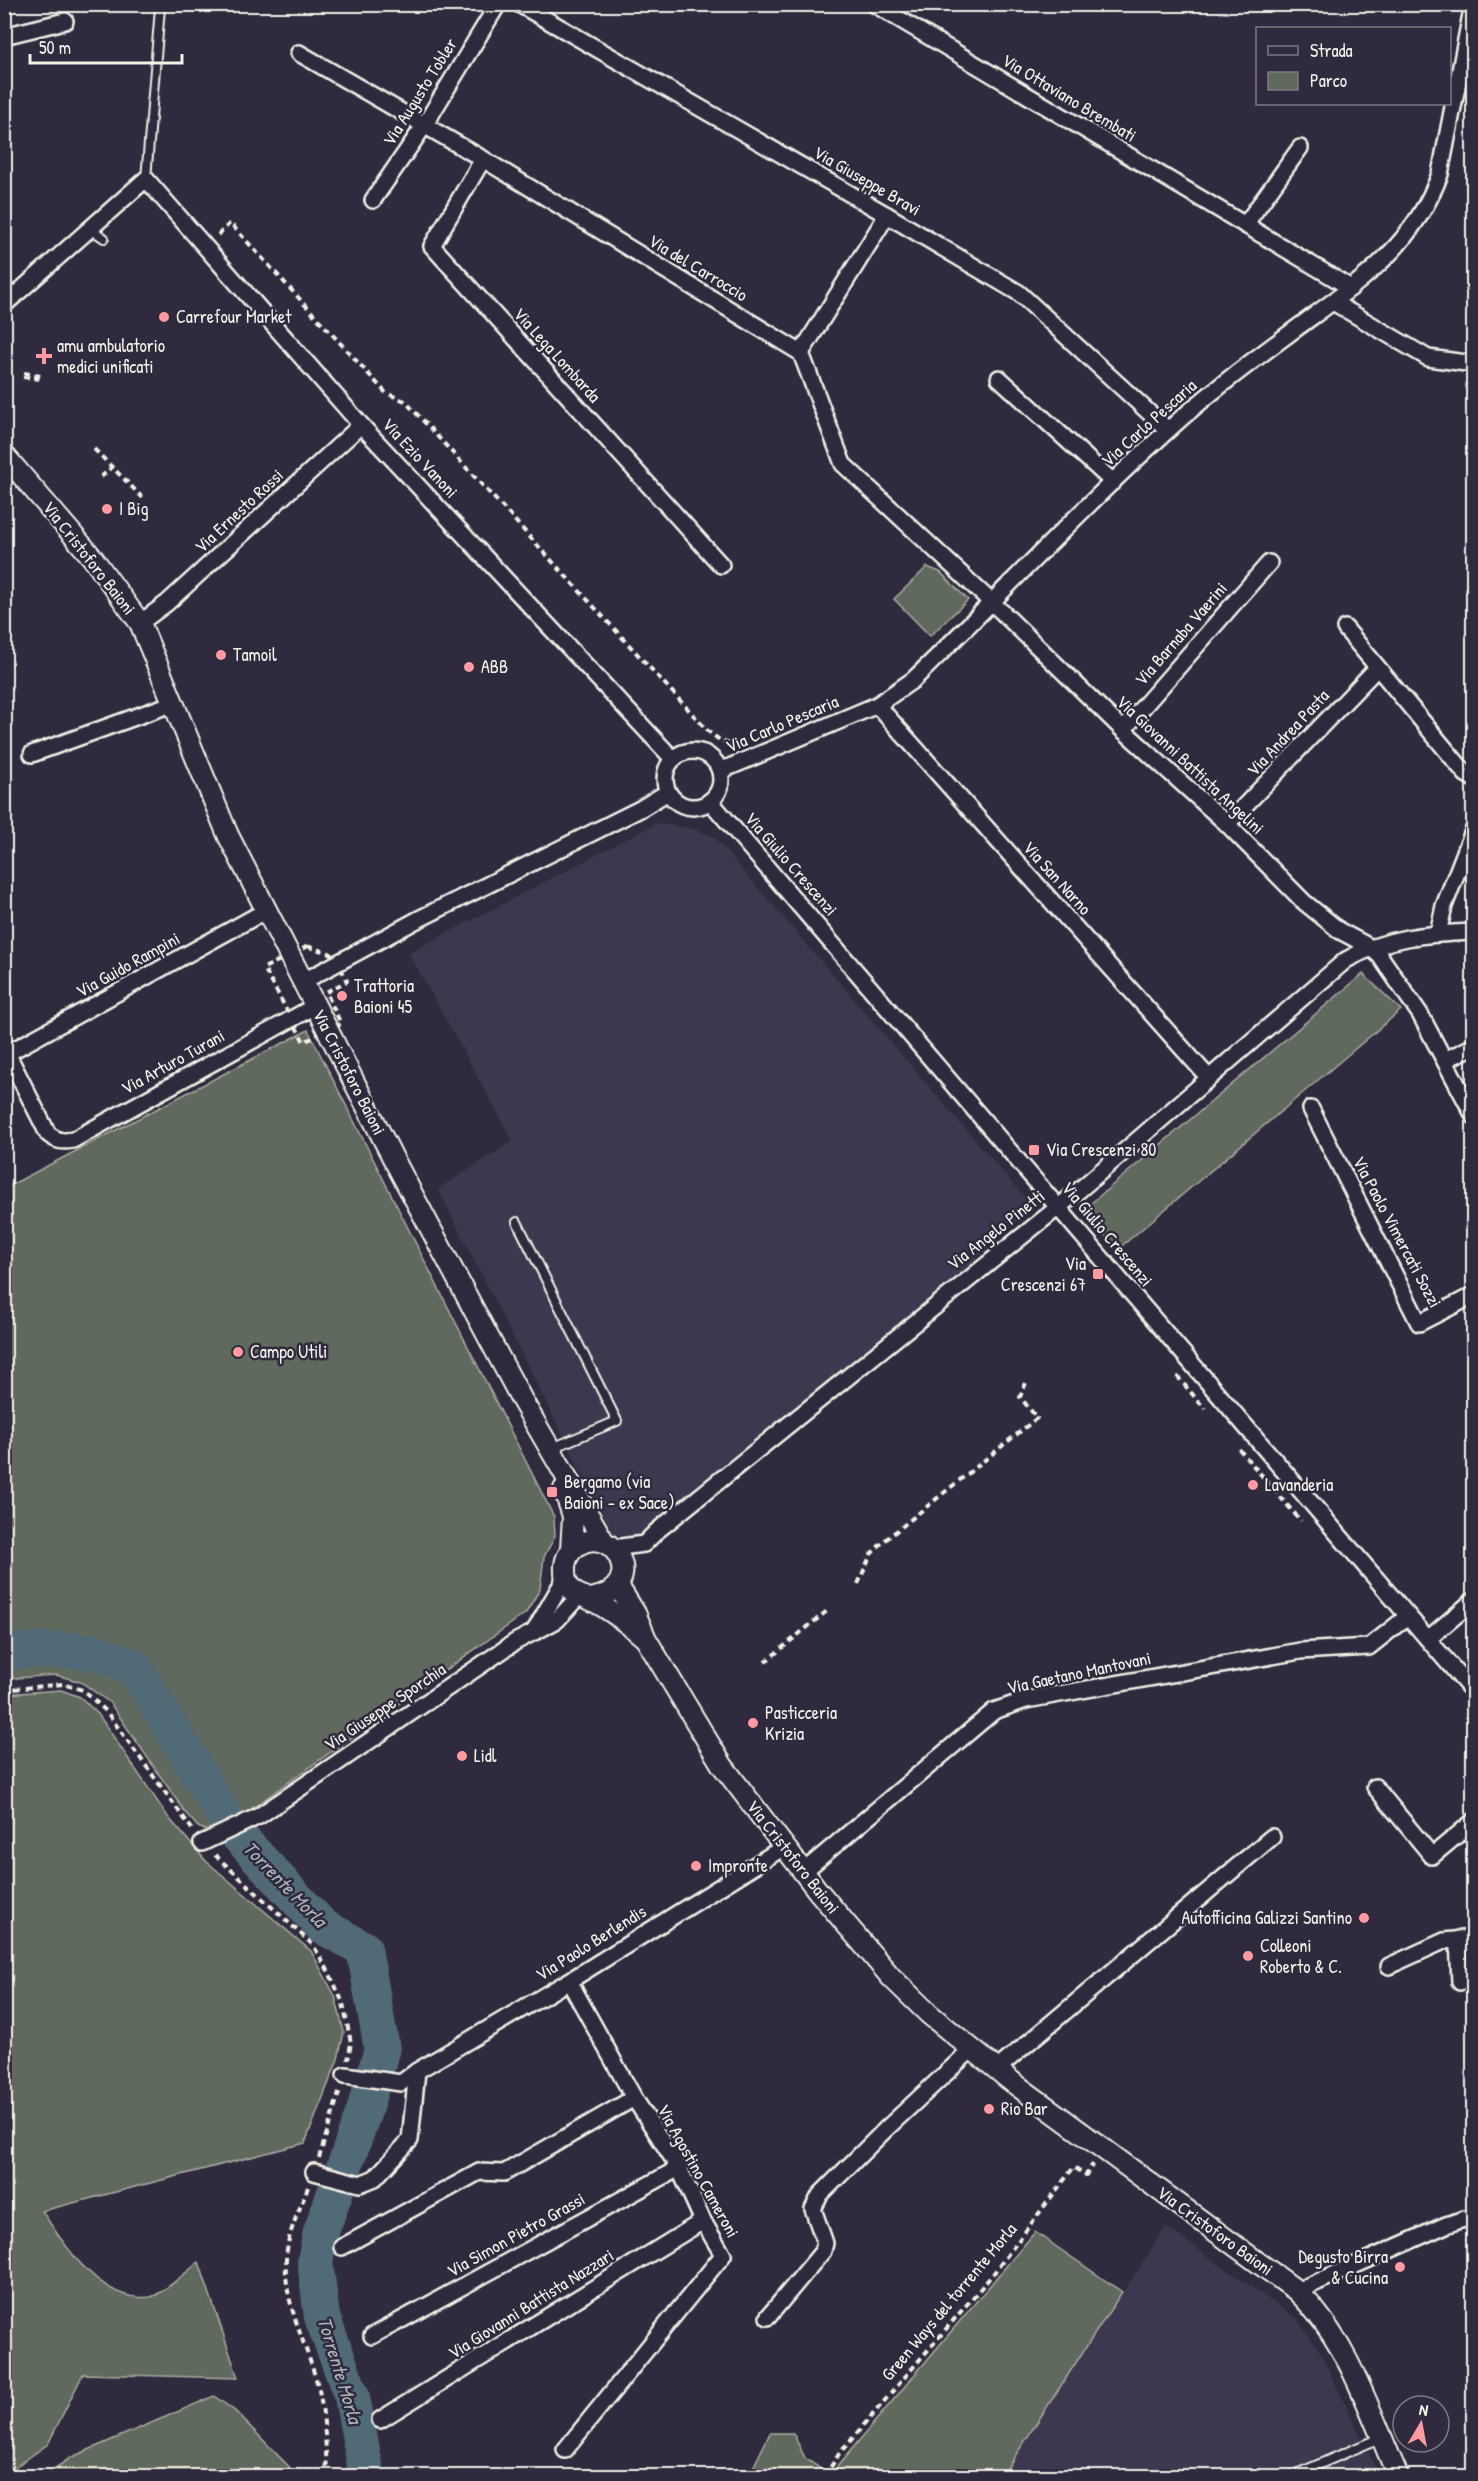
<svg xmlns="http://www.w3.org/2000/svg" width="1478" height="2481" font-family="'Patrick Hand',sans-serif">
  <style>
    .built { fill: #3e394f }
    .green { fill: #61695d; stroke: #aaada2; stroke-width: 1.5 }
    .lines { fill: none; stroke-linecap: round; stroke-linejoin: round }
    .river { stroke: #516a78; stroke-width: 36 }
    .service-casing { stroke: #f4f1e8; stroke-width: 12 }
    .minor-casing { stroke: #f4f1e8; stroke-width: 20 }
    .tertiary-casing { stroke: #f4f1e8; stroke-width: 24 }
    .path { stroke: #f4f1e8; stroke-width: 4; stroke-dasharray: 6 4.5; stroke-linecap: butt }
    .service { stroke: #2f2a3d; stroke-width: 8 }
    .minor { stroke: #2f2a3d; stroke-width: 15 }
    .tertiary { stroke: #2f2a3d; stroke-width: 20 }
    .poi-dot { fill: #ff9aa2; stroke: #2f2a3d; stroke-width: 2 }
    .labels { text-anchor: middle; stroke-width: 5; stroke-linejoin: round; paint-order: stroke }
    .street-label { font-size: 18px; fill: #f4f1e8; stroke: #2f2a3d }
    .poi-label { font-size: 18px; fill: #f4f1e8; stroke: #2f2a3d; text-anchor: start }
    .water-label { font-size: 20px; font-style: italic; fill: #abb4b6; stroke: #2f2a3d }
  </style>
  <rect width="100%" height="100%" fill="#2f2a3d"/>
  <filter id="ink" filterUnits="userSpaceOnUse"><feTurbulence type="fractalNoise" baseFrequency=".0167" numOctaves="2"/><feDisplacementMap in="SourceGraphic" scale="12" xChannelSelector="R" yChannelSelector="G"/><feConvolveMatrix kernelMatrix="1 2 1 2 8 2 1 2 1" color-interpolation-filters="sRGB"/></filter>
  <g filter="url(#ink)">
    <!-- built -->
    <g class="built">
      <path d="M657,823L694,829L714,837L1032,1206L972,1263L644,1533L631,1536L614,1534L610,1528L438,1189L513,1141L409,953Z"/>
      <path d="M1166,2227L1297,2319L1319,2350L1380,2476H1002Z"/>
    </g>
    <!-- green -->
    <g class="green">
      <path d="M927,567L940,572L968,600L930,636L894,599Z"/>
      <path d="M1363,974L1401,1010L1117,1250L1084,1209Z"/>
      <path d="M308,1030L554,1517L555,1536L544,1557L540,1589L526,1613L244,1814L211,1832L198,1827L185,1812L110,1703L81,1682L56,1675L5,1679V1188Z"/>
      <path d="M61,1690L80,1697L98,1714L168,1817L206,1861L311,1951L335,1996L344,2032L338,2059L305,2143L42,2211C64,2245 102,2304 150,2297C162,2295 188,2270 199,2262L238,2378L83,2374L48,2444L14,2468H5V1694Z"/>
      <path d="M1035,2232L1122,2292L1002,2476H749L770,2433H793L805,2458L830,2475Z"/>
      <path d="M214,2396L235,2411L298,2476H43L72,2457Z"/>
    </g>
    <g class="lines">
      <!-- river -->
      <path class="river" d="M4,1654L31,1650L93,1651L135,1668L233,1830L322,1926L364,1949L382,2049L364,2111L321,2232L315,2261L322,2317L352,2397L367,2476"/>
      <!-- service casing -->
      <g class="service-casing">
        <g id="service">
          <path d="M146,179L160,8"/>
          <path d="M91,229L104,238"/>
          <path d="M517,1222L617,1421L552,1448"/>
          <path d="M1292,2476L1380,2438"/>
        </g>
      </g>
      <!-- minor casing -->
      <g class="minor-casing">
        <g id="minor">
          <path d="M519,4L887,215L1019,293L1168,430"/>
          <path d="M874,4L1351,288"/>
          <path d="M4,36L65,21"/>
          <path d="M299,53L483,159L801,353L843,464L1002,612L1123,730L1227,824L1304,902L1340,931L1370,947L1380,956L1420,1014L1474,1116"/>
          <path d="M483,159L432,246L721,565"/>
          <path d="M373,200L424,126L498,4"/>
          <path d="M1245,225L1300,148"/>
          <path d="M1333,302L1428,358L1474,364"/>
          <path d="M4,305L146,179L361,425L673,759"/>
          <path d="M801,353L887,215"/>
          <path d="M999,378L1113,482"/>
          <path d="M140,623L167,603L361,425"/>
          <path d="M1345,628L1466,774L1474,779"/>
          <path d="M877,705L1208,1077"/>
          <path d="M1123,730L1269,563"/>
          <circle cx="693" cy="779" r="28"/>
          <path d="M32,754L174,703"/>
          <path d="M720,771L877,705L913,680C998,598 1078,511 1166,432C1205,396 1248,364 1290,333C1353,286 1412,251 1440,174L1473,4"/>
          <path d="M710,801L1474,1693"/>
          <path d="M1227,824L1377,668"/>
          <path d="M1438,934L1444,906L1474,829"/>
          <path d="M304,981L417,920L640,809L668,792"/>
          <path d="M4,1047L48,1134C57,1141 62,1142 73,1140L315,1006"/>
          <path d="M8,1053L267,910"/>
          <path d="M1445,1060L1474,1046"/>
          <path d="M1311,1109L1419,1323L1474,1295"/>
          <path d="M613,1548L644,1544L657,1531L1077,1192L1346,960C1389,936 1426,934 1474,932"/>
          <path d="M537,1631L557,1620L579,1596"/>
          <path d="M1428,1639L1474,1600"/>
          <path d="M1375,1787L1432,1856L1474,1821"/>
          <path d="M202,1843L259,1816L515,1642L534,1632L565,1578"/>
          <path d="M803,1872L994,1711L1026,1700L1300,1651L1369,1647L1408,1616"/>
          <path d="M1458,1939L1460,1982"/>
          <path d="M1389,1966L1444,1941L1474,1938"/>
          <path d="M997,2069L1272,1837"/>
          <path d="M345,2075L401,2083L417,2071"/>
          <path d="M314,2172L360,2184L375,2178L410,2140L417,2071L569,1981L784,1847"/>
          <path d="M342,2247L479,2172L504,2173L634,2098"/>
          <path d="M1297,2291L1446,2225L1464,2219L1474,2220"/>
          <path d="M768,2317L823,2251L825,2243L813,2209L820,2195L886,2129L972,2049"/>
          <path d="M372,2336L679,2168"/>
          <path d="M380,2420L703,2221"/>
          <path d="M565,2450L723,2255L703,2221L679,2168L634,2098L569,1981"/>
        </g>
      </g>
      <!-- tertiary casing -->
      <g class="tertiary-casing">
        <g id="tertiary">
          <path d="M4,455L92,557L140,623L228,835L393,1158L523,1402L604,1542"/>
          <path d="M564,1489L573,1516L571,1550"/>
          <path d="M618,1586L635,1613L646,1639L722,1765L818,1891L891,1977L929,2014L1011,2081L1297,2291C1348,2340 1370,2413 1398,2476"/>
          <path d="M591,1599C650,1588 614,1522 578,1545C568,1552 564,1561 565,1572C565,1578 567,1585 571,1589C577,1596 584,1596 591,1600C610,1609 628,1624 644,1637"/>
        </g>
      </g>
      <!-- path -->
      <g class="path">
        <path d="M218,235L230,223L386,393L405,401L709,732L721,741L736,746"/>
        <path d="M24,373L41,376"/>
        <path d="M23,377L41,379"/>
        <path d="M94,449L144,499"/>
        <path d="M101,477L112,467"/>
        <path d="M308,946C315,950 320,950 327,952C338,956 342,972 347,981L326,992L341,1024L304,1042L264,968Z"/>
        <path d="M1177,1376L1205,1409"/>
        <path d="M1239,1449L1301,1521"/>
        <path d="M858,1584L871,1554L884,1541L1037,1418L1020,1397L1026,1383"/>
        <path d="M765,1662L827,1611"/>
        <path d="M4,1690L63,1684L83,1690L106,1711L192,1829"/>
        <path d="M215,1855L313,1945L329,1972L343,2003L351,2043L348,2060"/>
        <path d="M319,2158L340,2090"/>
        <path d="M308,2187C302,2204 293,2222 289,2239C276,2295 306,2338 319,2390C325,2418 326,2448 327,2476"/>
        <path d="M825,2476L839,2454L993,2274L1074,2167L1086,2175L1093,2164"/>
      </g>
      <!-- service -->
      <use href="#service" class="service"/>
      <!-- minor -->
      <use href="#minor" class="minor"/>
      <!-- tertiary -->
      <use href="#tertiary" class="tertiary"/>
    </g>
  </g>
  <!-- markers -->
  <g class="poi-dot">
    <circle cx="164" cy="317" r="6"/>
    <path d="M41 347h6v6h6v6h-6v6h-6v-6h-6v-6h6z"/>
    <circle cx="107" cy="509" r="6"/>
    <circle cx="221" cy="655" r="6"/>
    <circle cx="469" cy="667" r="6"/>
    <circle cx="342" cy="996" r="6"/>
    <rect x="1028" y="1144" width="12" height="12" rx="3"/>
    <rect x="1092" y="1268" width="12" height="12" rx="3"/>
    <circle cx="238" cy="1352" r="6"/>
    <circle cx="1253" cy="1485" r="6"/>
    <rect x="546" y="1486" width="12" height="12" rx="3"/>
    <circle cx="753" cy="1723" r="6"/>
    <circle cx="462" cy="1756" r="6"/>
    <circle cx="696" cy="1866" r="6"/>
    <circle cx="1364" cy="1918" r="6"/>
    <circle cx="1248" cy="1956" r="6"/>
    <circle cx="989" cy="2109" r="6"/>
    <circle cx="1400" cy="2267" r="6"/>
  </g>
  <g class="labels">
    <!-- street labels -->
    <g class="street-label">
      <text transform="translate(420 92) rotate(-58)" y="6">Via Augusto Tobler</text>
      <text transform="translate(1069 98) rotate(31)" y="6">Via Ottaviano Brembati</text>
      <text transform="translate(867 181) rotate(30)" y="6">Via Giuseppe Bravi</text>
      <text transform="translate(698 268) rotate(31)" y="6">Via del Carroccio</text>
      <text transform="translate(557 355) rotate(48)" y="6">Via Lega Lombarda</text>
      <text transform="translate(1149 423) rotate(-42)" y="6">Via Carlo Pescaria</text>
      <text transform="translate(420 458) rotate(47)" y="6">Via Ezio Vanoni</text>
      <text transform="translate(239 511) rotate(-43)" y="6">Via Ernesto Rossi</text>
      <text transform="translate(89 558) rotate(52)" y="6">Via Cristoforo Baioni</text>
      <text transform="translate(1181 634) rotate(-49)" y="6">Via Barnaba Vaerini</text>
      <text transform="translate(782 724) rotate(-23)" y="6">Via Carlo Pescaria</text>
      <text transform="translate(1288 733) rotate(-47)" y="6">Via Andrea Pasta</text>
      <text transform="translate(1190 765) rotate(43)" y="6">Via Giovanni Battista Angelini</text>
      <text transform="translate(791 864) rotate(49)" y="6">Via Giulio Crescenzi</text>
      <text transform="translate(1057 878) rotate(48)" y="6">Via San Narno</text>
      <text transform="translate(128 965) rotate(-29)" y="6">Via Guido Rampini</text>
      <text transform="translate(173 1062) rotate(-29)" y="6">Via Arturo Turani</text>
      <text transform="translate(349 1072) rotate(63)" y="6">Via Cristoforo Baioni</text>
      <text transform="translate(996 1230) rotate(-38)" y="6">Via Angelo Pinetti</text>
      <text transform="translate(1397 1232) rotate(62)" y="6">Via Paolo Vimercati Sozzi</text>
      <text transform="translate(1107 1234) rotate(50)" y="6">Via Giulio Crescenzi</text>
      <text transform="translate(1079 1673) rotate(-12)" y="6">Via Gaetano Mantovani</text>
      <text transform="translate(385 1707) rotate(-34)" y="6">Via Giuseppe Sporchia</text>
      <text transform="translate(793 1857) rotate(52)" y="6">Via Cristoforo Baioni</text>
      <text transform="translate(591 1943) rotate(-32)" y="6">Via Paolo Berlendis</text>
      <text transform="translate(698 2171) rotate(61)" y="6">Via Agostino Cameroni</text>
      <text transform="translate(1215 2231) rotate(36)" y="6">Via Cristoforo Baioni</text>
      <text transform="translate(516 2235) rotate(-29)" y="6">Via Simon Pietro Grassi</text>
      <text transform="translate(949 2302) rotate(-50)" y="6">Green Ways del torrente Morla</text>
      <text transform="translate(531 2304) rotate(-32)" y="6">Via Giovanni Battista Nazzari</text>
    </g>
    <!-- poi labels -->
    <g class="poi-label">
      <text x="176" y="323">Carrefour Market</text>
      <text x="57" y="352">amu ambulatorio<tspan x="57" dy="21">medici unificati</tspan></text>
      <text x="119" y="515">I Big</text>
      <text x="233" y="661">Tamoil</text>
      <text x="481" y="673">ABB</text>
      <text x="354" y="992">Trattoria<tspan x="354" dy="21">Baioni 45</tspan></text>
      <text x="1046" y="1156">Via Crescenzi 80</text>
      <text x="1086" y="1270" text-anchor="end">Via<tspan x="1086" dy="21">Crescenzi 67</tspan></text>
      <text x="250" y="1358">Campo Utili</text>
      <text x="564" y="1488">Bergamo (via<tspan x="564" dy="21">Baioni - ex Sace)</tspan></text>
      <text x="1265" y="1491">Lavanderia</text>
      <text x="765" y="1719">Pasticceria<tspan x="765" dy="21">Krizia</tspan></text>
      <text x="474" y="1762">Lidl</text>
      <text x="708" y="1872">Impronte</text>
      <text x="1352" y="1924" text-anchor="end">Autofficina Galizzi Santino</text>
      <text x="1260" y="1952">Colleoni<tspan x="1260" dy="21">Roberto &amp; C.</tspan></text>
      <text x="1001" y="2115">Rio Bar</text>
      <text x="1388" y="2263" text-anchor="end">Degusto Birra<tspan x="1388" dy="21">&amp; Cucina</tspan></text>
    </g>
    <!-- water labels -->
    <g class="water-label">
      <text transform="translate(285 1884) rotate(46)" y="7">Torrente Morla</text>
      <text transform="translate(340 2370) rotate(73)" y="7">Torrente Morla</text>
    </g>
  </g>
  <!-- margin -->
  <rect width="1478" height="2481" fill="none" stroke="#2f2a3d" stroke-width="24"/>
  <rect x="12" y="12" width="1454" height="2457" fill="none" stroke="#f4f1e8" stroke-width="2" filter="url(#ink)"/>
  <!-- legend -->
  <rect x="1256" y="27" width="195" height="78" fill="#2f2a3d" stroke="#7e7a81" stroke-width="1.5"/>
  <rect x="1268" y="46" width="30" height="9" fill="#2f2a3d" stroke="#7e7a81" stroke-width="1.5"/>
  <text x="1310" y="57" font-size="18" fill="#f4f1e8">Strada</text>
  <rect x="1268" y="72" width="30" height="18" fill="#61695d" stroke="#7e7a81" stroke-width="1.5"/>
  <text x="1310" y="87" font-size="18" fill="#f4f1e8">Parco</text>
  <!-- north arrow -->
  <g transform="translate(1421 2424) rotate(10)"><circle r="28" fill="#2f2a3d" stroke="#7e7a81" stroke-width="1.5"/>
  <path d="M0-4.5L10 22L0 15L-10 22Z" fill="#ff9aa2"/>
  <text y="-9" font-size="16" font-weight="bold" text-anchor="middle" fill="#f4f1e8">N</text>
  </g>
  <!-- scale -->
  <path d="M30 54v9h152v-9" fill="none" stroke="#f4f1e8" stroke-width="3"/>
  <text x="39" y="54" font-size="18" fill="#f4f1e8" stroke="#2f2a3d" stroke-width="4.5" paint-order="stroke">50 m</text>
</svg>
